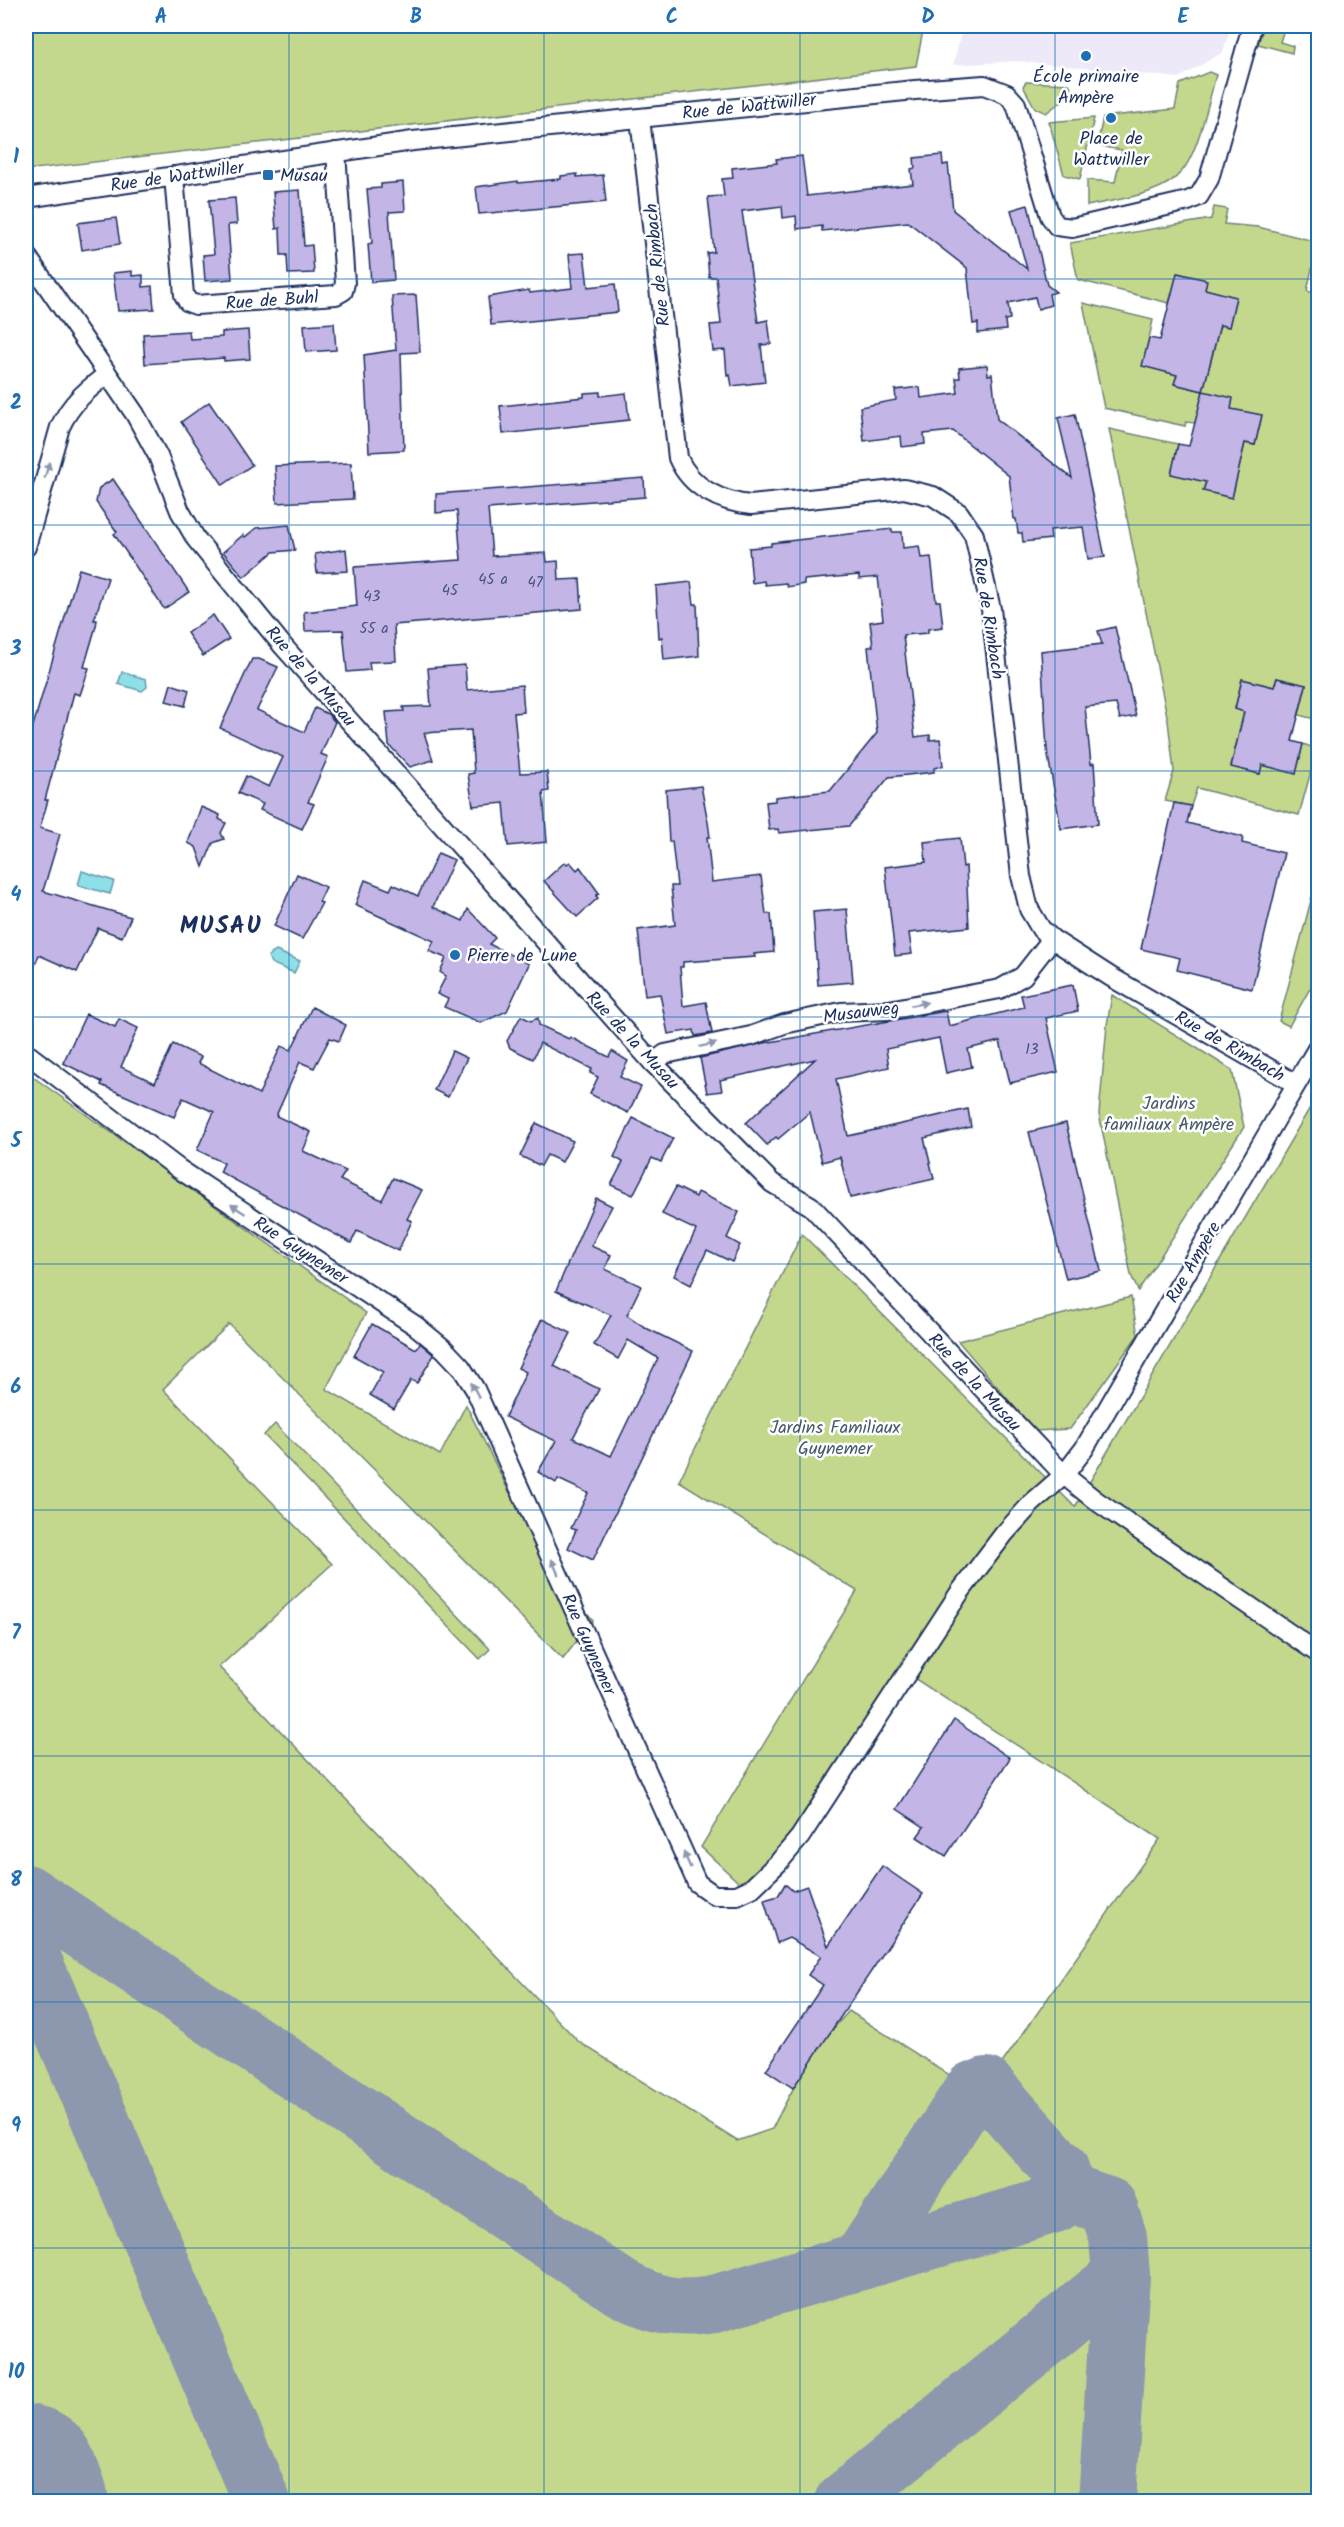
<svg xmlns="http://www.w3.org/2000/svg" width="1344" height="2527" font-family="Kalam,sans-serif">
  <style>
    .built { fill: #ede9f8 }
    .green { fill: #c4d88d; stroke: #708476; stroke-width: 1.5 }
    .water { fill: #8edfe7; stroke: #6099b0; stroke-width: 1.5 }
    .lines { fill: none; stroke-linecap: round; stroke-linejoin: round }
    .taxiway { stroke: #8d97ae; stroke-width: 58 }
    .runway { stroke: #8d97ae; stroke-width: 147 }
    .building { fill: #c3b6e7; stroke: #1b2f5e; stroke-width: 1.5 }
    .minor-casing { stroke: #1b2f5e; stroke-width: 22 }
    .minor { stroke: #fff; stroke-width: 18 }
    .oneway { fill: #8d97ae }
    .grid { fill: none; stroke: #1f6fb2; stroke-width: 1.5; stroke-opacity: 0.55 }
    .poi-dot { fill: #1f6fb2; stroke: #fff; stroke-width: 2 }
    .labels { text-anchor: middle; stroke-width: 5; stroke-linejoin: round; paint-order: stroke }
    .number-label { font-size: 15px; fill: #455180 }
    .poi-label { font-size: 18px; fill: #1b2f5e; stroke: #fff }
    .street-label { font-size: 18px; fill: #1b2f5e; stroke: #fff }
    .park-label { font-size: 18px; fill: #45596a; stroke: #fff }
    .district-label { font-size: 24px; font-weight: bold; letter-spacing: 1.5px; fill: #1b2f5e; stroke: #fff }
    .neatline { fill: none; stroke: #1f6fb2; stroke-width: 2 }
    .grid-label { font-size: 20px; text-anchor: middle; font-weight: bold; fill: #1f6fb2 }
  </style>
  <rect width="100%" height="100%" fill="#fff"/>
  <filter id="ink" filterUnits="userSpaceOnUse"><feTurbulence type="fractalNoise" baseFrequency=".0167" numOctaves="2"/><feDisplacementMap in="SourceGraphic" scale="12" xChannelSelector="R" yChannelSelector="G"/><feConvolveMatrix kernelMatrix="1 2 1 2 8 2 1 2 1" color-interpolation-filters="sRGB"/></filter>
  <g filter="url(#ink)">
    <!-- built -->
    <path class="built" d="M963,26H1231L1223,52L1179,78L1019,61L953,65Z"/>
    <!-- green -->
    <g class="green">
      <path d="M26,26H924L916,66L26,170Z"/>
      <path d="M1264,26H1285L1280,42L1293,46L1292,53L1258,44Z"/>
      <path d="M1209,72L1216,75C1209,100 1198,153 1182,171C1162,196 1117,199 1087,206V180L1115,182L1122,150L1097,146L1103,117L1175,109L1180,84Z"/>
      <path d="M1026,82L1069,84L1074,92L1046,113L1035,108L1023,86Z"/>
      <path d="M1094,118L1080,179L1064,175L1049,122Z"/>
      <path d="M1214,207L1227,209L1224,224L1258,227L1318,242L1307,291L1318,294V720L1299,715L1306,685L1277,678L1274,687L1242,680L1235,708L1244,712L1231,766L1259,774L1262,765L1296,773L1303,744L1317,749L1299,815L1197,788L1191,806L1165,801L1174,771L1168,721L1109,429L1178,444L1172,474L1206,482L1203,490L1232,497L1245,443L1255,445L1262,415L1231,409L1203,392L1195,423L1186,422L1185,426L1104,408L1083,303L1153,320L1143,366L1177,375L1174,384L1203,391L1220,325L1229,326L1236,297L1205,289L1206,280L1178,273L1169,303L1078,280L1070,243L1211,219Z"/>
      <path d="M1318,874V974L1289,1026L1279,1021Z"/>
      <path d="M1112,995L1232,1070L1244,1127L1138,1291L1131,1275L1099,1114L1107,1025Z"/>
      <path d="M26,1072L366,1313L326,1389L440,1455L466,1405L542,1558L593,1620L563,1659L229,1324L163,1389L332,1564L219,1667L579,2042L737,2141L772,2129C793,2087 816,2045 849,2011L973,2090L986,2086L1160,1839L914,1678L864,1759L755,1898L701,1847L857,1591L679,1481L802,1234L1075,1507L1318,1094V2501H26Z"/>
      <path d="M1131,1297L1138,1335L1070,1429L1035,1431L958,1341Z"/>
      <path d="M275,1424L490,1649L480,1659L264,1435Z"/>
    </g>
    <!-- water -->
    <g class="water">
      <path d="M122,672L146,679L147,687L142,691L118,684Z"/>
      <path d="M82,871L114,881L110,894L78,885Z"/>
      <path d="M276,951L300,961L294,973L271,963L268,956Z"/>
    </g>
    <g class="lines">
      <!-- taxiway -->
      <g class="taxiway">
        <path d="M26,1893L623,2289C657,2306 676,2310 714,2304L1055,2204L1065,2192L1060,2169L986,2086"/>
        <path d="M26,1944L262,2502"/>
        <path d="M1065,2192L1108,2206L1118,2237L1121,2276L1107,2502"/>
        <path d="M861,2261L973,2090"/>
        <path d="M843,2502L1121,2276"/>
      </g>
      <!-- runway -->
      <path class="runway" d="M26,2478L35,2502"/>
    </g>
    <!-- building -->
    <g class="building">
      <path d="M942,155L943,165L948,164L953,210L1027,269L1011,210L1028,205L1047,285L1056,292L1049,294L1051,305L1038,309L1035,297L1008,303L1010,319L1005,320L1006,330L978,333V323L973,324L967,268L908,222L822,231V226L797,229L796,216L783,218L782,206L742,211L758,322L768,320L771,344L761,345L765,382L732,386L730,375L727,376L725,350L713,351L710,325L721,324L716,277H709L707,253L714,252L708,197L724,196L722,179L733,178L732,168L777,163L776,159L802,156L807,196L913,184L911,169L915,168L914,158Z"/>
      <path d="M577,174V177L603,175L606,202L479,214L476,187L518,181V183L561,179V176Z"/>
      <path d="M403,182L405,211L389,212L394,280L371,282L368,244L372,243L367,189L381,188V184Z"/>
      <path d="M300,190L304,246L312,245L314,273L288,274L287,255H281L280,228L276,229L273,192Z"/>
      <path d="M235,198L237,224L228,225L232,279L205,281L203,255L214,254L209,200Z"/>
      <path d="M116,218L120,244L82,250L78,223Z"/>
      <path d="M584,253L588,287L615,284L618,312L491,325L488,297L529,290L530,293L572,288L569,254Z"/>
      <path d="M132,271V276L143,275V287L152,286L154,309L118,311L113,273Z"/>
      <path d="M1177,273L1207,280L1205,289L1236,297L1229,327L1220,325L1203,391L1174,384L1177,375L1142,366L1149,338L1160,340Z"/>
      <path d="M416,295L420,352L401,353L404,450L369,452L364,355L396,350L392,296Z"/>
      <path d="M334,323L336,350L306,352L304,325Z"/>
      <path d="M248,330L250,359L224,361V358L145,364L143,334L189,331L190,339L222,337V332Z"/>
      <path d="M987,365L988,375L992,374L997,419L1072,478L1058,418L1075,414L1105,557L1088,559L1083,527L1050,530L1051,539L1023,542L1022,533H1018L1016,519H1014L1009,476L953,431L924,434L925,444L902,447L901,436L864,441L860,407L896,400L895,390L920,387L921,398L958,393L956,378H960L959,368Z"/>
      <path d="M1203,391L1233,398L1231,409L1262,415L1255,445L1245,443L1232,498L1203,491L1206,482L1171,474L1178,444L1189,446Z"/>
      <path d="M600,392V396L626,393L629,420L503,434L500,406L584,397V393Z"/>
      <path d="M209,402L252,465L223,485L181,422Z"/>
      <path d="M351,463L353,499L277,503L275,466Z"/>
      <path d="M644,478L645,497L488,509L492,556L546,553L547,562L558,561L559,580L580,579L582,609L394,625L396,661L369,662L370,670L347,672L343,630L305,631L304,612L357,606L354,567L461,560L457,511L436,513V494Z"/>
      <path d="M113,479L189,592L164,609L114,534L117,532L96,502L99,488Z"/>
      <path d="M289,525L295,550L273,552L244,577L223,552L243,535L245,537L256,528Z"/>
      <path d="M892,529V532H902L903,548L919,546L921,558L931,557L936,601H940L943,627L928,629V633L903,635L915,737L930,735V740L940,739L943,766L934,768V772L889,777L849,826L779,833L778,829L769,830L766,802L775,801V797L830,791L877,733L868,647L873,646L870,622L883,620L878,577L859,579V575L804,580V584L787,587L786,583L765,585L764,581L752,583L749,548L771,546V543Z"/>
      <path d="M346,549L348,571L317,573L315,554Z"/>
      <path d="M79,569L108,578L94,620H97L96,626L84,667L89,668L80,695L74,693L45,800H48L40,828L60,834L43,891L131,917L122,937L98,928L77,972L39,955L26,988V750Z"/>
      <path d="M691,582L694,604H697L699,656L664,660L662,637L659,638L656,586Z"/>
      <path d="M213,615L229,639L203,656L187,633Z"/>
      <path d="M1115,627L1136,716L1120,719L1116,704L1085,707L1091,764L1094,763L1098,824L1061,829L1047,750L1041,651L1102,644L1098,631Z"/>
      <path d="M252,659H259L278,667L257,710L304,732L315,708L328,714L335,722L321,754L328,757L308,802L314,804L302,829L260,810L263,804L238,793L246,776L269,787L283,757L220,728Z"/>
      <path d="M465,665L467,690L522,685L524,712L514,713L520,773L547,772L549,791L543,792L547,842L508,846L504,803L473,806L468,774L474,773L471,730L424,733L433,760L410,767L389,745L386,712L404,711L403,707L431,706L428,668Z"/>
      <path d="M1277,678L1306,685L1292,741L1303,744L1296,774L1262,765L1260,774L1231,767L1244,712L1235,709L1242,679L1274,687Z"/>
      <path d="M171,684L189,690L185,706L166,701Z"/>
      <path d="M701,786L708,822L710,837H707L712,882L761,876L766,914H771L774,952L754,954L755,957L683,962V967H680L683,1006L706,1002L712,1033L695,1036L694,1030L668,1034L660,994L645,996L638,930L675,925L671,886H677L672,841L669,842L666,790Z"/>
      <path d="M1174,803L1191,806L1187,823L1243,837L1242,843L1284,853L1252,989L1177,970L1180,958L1141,949Z"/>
      <path d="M201,807L220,815L219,819L226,823L221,833L224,839L213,843L203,867L196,847L188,843Z"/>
      <path d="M960,838L963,867L966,866L969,927L909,933L912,954L895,956L885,867L926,862L924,842Z"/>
      <path d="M438,853L454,860L433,907L463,921L468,909L495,938L489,944L529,964L507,1011L481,1023L444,1007L448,999L437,994L446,976L440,972L446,958L429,951L434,941L355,905L365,880L390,890L393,884L418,896Z"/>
      <path d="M565,862L567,864L570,862L577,870L580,867L599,893L596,896L598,898L577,917L544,881Z"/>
      <path d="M297,874L326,887L319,902L322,903L302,939L274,926Z"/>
      <path d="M847,909L853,982L818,985L813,912Z"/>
      <path d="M1073,985L1078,1011L1046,1018L1058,1072L1010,1083L1000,1041L968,1049L972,1067L946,1073L939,1038L886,1049L889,1067L836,1079L848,1136L968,1109L971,1127L924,1138L934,1179L850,1198L840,1157L822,1162L810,1112L778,1139L776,1137L767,1145L746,1123L815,1059L720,1080L722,1091L707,1093L700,1058L764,1043L946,1011L949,1026L1024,1007L1021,995Z"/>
      <path d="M312,1007L346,1025L339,1041L330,1038L314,1068L300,1062L276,1116L311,1132L303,1151L346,1171L340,1180L382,1200L393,1178L422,1190L407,1219L412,1221L398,1251L357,1231L351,1243L220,1172L224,1163L197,1150L214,1112L183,1098L174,1117L101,1085L102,1082L63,1063L86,1014L115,1027L119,1019L138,1028L121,1067L155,1083L173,1044L201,1057L198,1063L259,1094L281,1046L291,1050Z"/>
      <path d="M521,1016L531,1021L538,1018L539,1025L569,1039L570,1037L609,1057L612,1051L628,1061L620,1077L641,1087L628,1113L590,1094L598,1077L590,1073L592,1069L540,1043L533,1059L510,1048L507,1041Z"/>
      <path d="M452,1051L467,1058L448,1097L434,1090Z"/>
      <path d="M633,1118L673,1138L661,1162L652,1158L633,1195L611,1185L623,1162L614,1157Z"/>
      <path d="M536,1123L573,1141L562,1162L547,1155L541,1166L520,1156Z"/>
      <path d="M1066,1123L1101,1271L1066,1279L1029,1132Z"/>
      <path d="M676,1187L696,1197L698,1192L739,1212L727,1238L740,1245L732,1262L707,1250L691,1285L674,1276L696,1230L662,1214Z"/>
      <path d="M596,1198L612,1206L591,1246L611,1255L605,1269L641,1286L627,1315L646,1328L693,1351L593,1560L568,1548L576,1530L571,1528L588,1493L558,1479L556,1483L538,1472L556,1441L505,1417L526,1372L518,1368L542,1319L571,1333L554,1366L599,1389L573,1438L611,1456L658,1358L628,1340L618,1359L594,1345L611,1315L556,1291Z"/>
      <path d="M372,1324L416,1349L420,1343L434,1355L417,1383L411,1380L394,1409L370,1395L383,1372L354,1356Z"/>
      <path d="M954,1720L1010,1758L946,1856L917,1837L924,1827L897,1809Z"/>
      <path d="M882,1866L923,1894L793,2088L766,2070L823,1985L808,1975L821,1956L789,1938L777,1943L764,1900L778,1896L785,1884L793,1891L807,1886L828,1946Z"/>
    </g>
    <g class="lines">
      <!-- minor casing -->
      <g class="minor-casing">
        <g id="minor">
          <path d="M640,118L678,458C691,488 721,502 751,505L904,489L933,496L959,513L974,535L991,609L1021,876L1029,909L1041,929L1052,939L1111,977L1296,1084"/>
          <path d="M174,176L184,295L188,302L196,305L336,295L343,291L345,283L336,152"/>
          <path d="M26,198L413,141L915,90L984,85L1007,94L1016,104L1050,216L1057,226L1072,228L1188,201L1199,196L1209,179L1252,26"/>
          <path d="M26,255L135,414L158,456L180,511L196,539L283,646L653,1063L772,1183L811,1206L1064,1475L1095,1500L1318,1653"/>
          <path d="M26,547L60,427C71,403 86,391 106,375"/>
          <path d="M26,1053L179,1169L416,1326L444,1349L461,1367L475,1389L697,1883L714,1895H737L752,1888L779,1862L800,1837L960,1592L1004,1534L1032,1503L1064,1475L1084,1449L1318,1047"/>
          <path d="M653,1063L665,1054L751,1036L784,1024L841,1012L889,1010L1000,989L1023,976L1052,939"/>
        </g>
      </g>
      <!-- minor -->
      <use href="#minor" class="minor"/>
    </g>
    <!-- one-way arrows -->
    <defs><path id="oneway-solid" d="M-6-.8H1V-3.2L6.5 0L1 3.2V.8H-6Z" transform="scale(1.5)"/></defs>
    <g class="oneway">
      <use href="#oneway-solid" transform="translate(47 470) rotate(-74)"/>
      <use href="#oneway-solid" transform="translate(919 1004) rotate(-11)"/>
      <use href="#oneway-solid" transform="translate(708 1045) rotate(-12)"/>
      <use href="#oneway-solid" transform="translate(238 1209) rotate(-147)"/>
      <use href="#oneway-solid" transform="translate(475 1390) rotate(-118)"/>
      <use href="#oneway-solid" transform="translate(555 1567) rotate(-114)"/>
      <use href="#oneway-solid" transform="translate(687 1860) rotate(-114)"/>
    </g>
  </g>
  <!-- grid -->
  <path class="grid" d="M289,26V2502M544,26V2502M800,26V2502M1055,26V2502M26,279H1318M26,525H1318M26,771H1318M26,1017H1318M26,1264H1318M26,1510H1318M26,1756H1318M26,2002H1318M26,2248H1318"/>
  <!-- markers -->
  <g class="poi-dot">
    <circle cx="1086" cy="56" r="6"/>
    <circle cx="1111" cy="118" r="6"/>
    <rect x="262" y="169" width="12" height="12" rx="3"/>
    <circle cx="455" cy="955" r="6"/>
  </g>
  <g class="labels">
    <!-- number labels -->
    <g class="number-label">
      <text x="493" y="584">45 a</text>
      <text x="535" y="587">47</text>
      <text x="450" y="595">45</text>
      <text x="372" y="601">43</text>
      <text x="374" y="633">55 a</text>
      <text x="1032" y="1054">13</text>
    </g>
    <!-- poi labels -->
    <g class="poi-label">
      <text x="1086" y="82">École primaire<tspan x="1086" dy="21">Ampère</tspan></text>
      <text x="1111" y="144">Place de<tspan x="1111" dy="21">Wattwiller</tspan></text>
      <text x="280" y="181" text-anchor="start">Musau</text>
      <text x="467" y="961" text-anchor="start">Pierre de Lune</text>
    </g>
    <!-- street labels -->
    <g class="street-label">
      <text transform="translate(749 106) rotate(-6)" y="6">Rue de Wattwiller</text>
      <text transform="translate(177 176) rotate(-8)" y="6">Rue de Wattwiller</text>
      <text transform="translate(657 265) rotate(-96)" y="6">Rue de Rimbach</text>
      <text transform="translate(272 300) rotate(-4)" y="6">Rue de Buhl</text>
      <text transform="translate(989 618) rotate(81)" y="6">Rue de Rimbach</text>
      <text transform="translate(311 676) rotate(49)" y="6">Rue de la Musau</text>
      <text transform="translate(861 1012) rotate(-7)" y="6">Musauweg</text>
      <text transform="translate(633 1040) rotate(47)" y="6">Rue de la Musau</text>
      <text transform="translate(1230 1046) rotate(30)" y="6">Rue de Rimbach</text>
      <text transform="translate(301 1250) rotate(33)" y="6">Rue Guynemer</text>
      <text transform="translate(1193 1262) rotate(-60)" y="6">Rue Ampère</text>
      <text transform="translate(975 1382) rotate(47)" y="6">Rue de la Musau</text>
      <text transform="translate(589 1644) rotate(66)" y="6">Rue Guynemer</text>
    </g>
    <!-- park labels -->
    <g class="park-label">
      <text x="1169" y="1109">Jardins<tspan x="1169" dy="21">familiaux Ampère</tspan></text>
      <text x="835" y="1433">Jardins Familiaux<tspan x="835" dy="21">Guynemer</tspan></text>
    </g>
    <!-- district labels -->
    <g class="district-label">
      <text x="221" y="933">MUSAU</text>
    </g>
  </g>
  <!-- margin -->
  <rect width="1344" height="2527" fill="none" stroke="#fff" stroke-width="66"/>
  <rect x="33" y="33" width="1278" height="2461" class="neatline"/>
  <g class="grid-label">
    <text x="161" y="23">A</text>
    <text x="416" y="23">B</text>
    <text x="672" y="23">C</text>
    <text x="928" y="23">D</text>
    <text x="1183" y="23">E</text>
    <text x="16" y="163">1</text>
    <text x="16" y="409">2</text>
    <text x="16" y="655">3</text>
    <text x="16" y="901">4</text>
    <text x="16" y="1147">5</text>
    <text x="16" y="1393">6</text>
    <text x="16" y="1639">7</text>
    <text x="16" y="1886">8</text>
    <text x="16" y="2132">9</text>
    <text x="16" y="2378">10</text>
  </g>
</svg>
